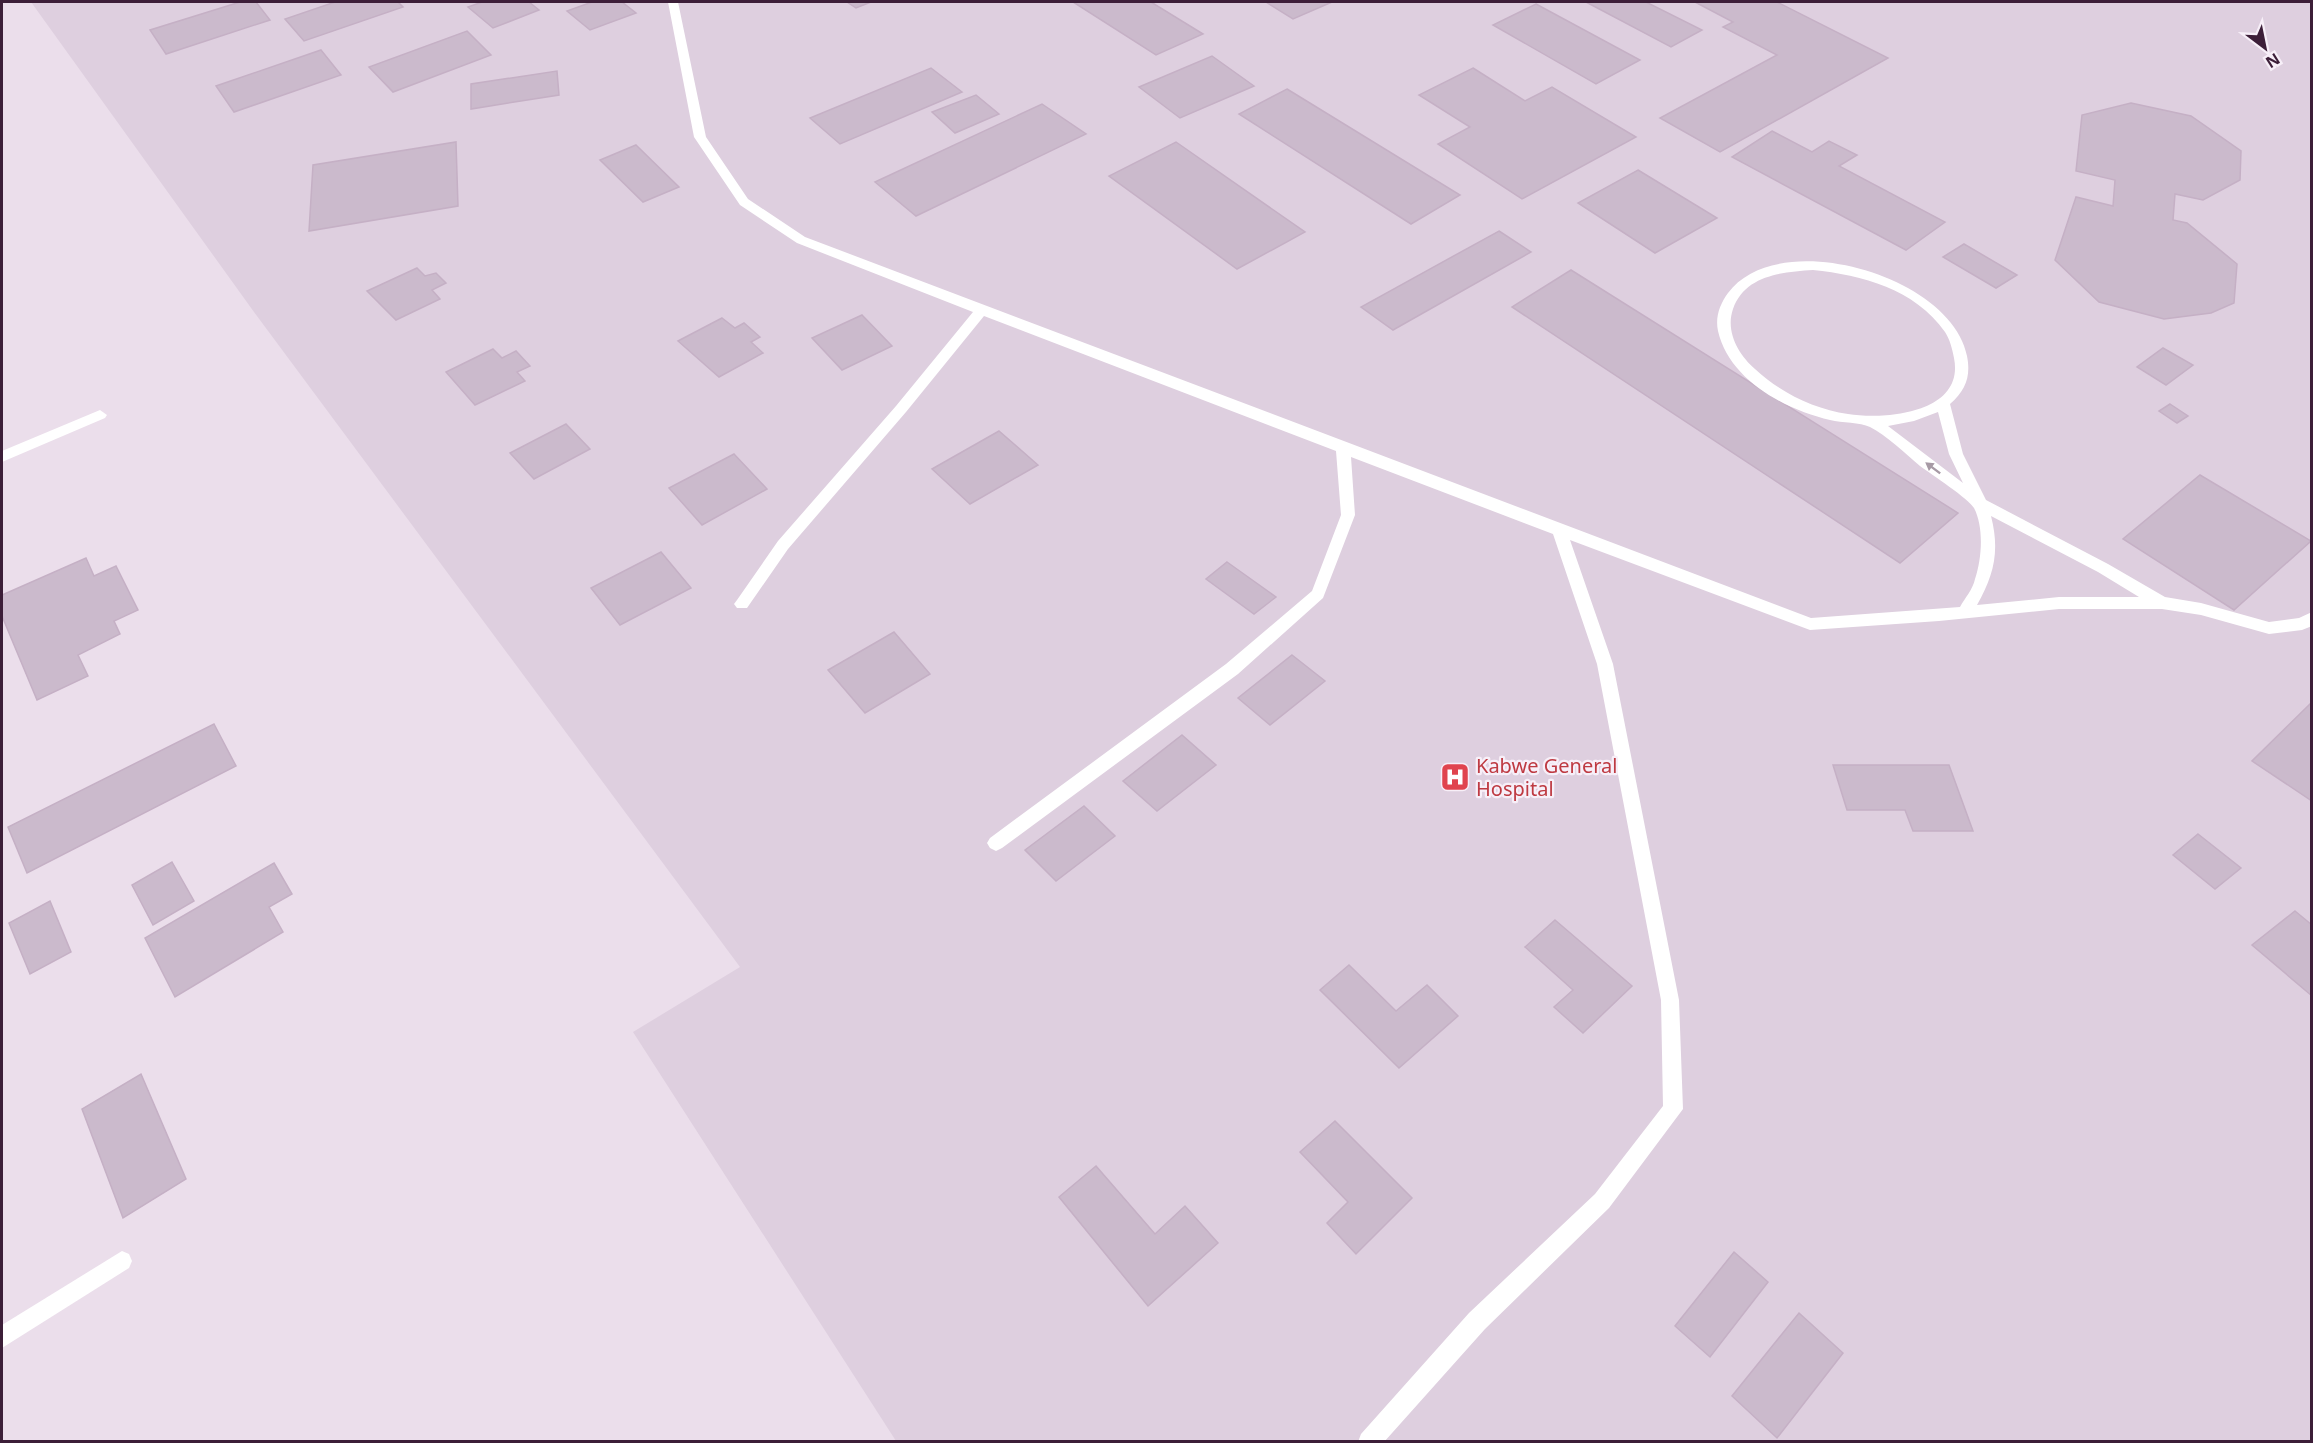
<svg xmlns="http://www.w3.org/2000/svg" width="2313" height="1443" font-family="'Noto Sans',sans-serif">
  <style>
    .built { fill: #decfdf }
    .building { fill: #cbbacc; stroke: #c5b0c5; stroke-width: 1.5 }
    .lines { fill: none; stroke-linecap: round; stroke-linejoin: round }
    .service { fill: #fff; fill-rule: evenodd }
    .minor { fill: #fff; fill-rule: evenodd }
    .oneway { fill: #a79aa5 }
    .labels { text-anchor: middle; stroke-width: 4.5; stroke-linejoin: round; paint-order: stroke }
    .health-label { font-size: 20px; fill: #be3a42; stroke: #f7eff8; text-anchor: start }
  </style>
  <rect width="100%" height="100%" fill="#ebdeeb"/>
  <!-- built -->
  <path class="built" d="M31,2H2311V1441H896L633,1032L740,967L254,312Z"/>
  <!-- building -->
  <g class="building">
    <path d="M240,2H256L270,20L166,54L150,30Z"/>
    <path d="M335,2H398L403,7L304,41L285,19Z"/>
    <path d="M482,2H529L539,10L493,28L468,7Z"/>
    <path d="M592,2H622L636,13L590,30L567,11Z"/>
    <path d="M847,2H871L856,8Z"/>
    <path d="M1073,2H1151L1203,34L1156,55Z"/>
    <path d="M1266,2H1332L1293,19Z"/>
    <path d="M1586,2H1646L1702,30L1671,47Z"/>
    <path d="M1695,2H1777L1888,58L1720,152L1660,118L1777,55L1723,27L1733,22Z"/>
    <path d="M1536,4L1640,60L1596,84L1493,25Z"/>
    <path d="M467,31L491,55L393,92L369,67Z"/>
    <path d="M321,50L341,75L234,112L216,86Z"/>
    <path d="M1212,56L1254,86L1180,118L1139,87Z"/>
    <path d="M931,68L962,92L840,144L810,118Z"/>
    <path d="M1473,68L1525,101L1552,87L1636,137L1522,199L1438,144L1470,127L1419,95Z"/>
    <path d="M557,71L559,95L471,109V84Z"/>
    <path d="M1287,89L1460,195L1411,224L1239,114Z"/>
    <path d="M976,95L999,114L955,133L932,112Z"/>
    <path d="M2131,103L2191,116L2241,151L2240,180L2203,200L2175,194L2173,220L2187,223L2237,264L2234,303L2211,313L2164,319L2099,302L2055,260L2076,197L2113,206L2115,180L2076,171L2082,115Z"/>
    <path d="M1042,104L1086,134L916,216L875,182Z"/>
    <path d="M1772,131L1812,152L1829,141L1857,155L1839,166L1945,222L1906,250L1732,157Z"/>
    <path d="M456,142L458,206L309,231L313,165Z"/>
    <path d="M1176,142L1305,232L1237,269L1109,176Z"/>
    <path d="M636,145L679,187L643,202L600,160Z"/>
    <path d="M1638,170L1717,218L1655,253L1578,203Z"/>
    <path d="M1499,231L1531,252L1393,330L1361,307Z"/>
    <path d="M1964,244L2017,275L1996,288L1943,257Z"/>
    <path d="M417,268L425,276L436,273L446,283L432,290L440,299L396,320L367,291Z"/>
    <path d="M1571,270L1958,513L1900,563L1512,307Z"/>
    <path d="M862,315L892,346L842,370L812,338Z"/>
    <path d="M722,318L735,328L744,323L760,337L751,342L763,353L719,377L678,341Z"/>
    <path d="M2163,348L2193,365L2166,385L2137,367Z"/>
    <path d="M493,349L502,358L516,351L530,366L517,372L525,381L475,405L446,372Z"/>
    <path d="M2170,404L2188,416L2177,423L2159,411Z"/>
    <path d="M566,424L590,449L534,479L510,453Z"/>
    <path d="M999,431L1038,465L970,504L932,469Z"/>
    <path d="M734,454L767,489L702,525L669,488Z"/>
    <path d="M2200,475L2311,541L2234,610L2123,539Z"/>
    <path d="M661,552L691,588L620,625L591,588Z"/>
    <path d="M86,558L94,576L116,566L138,610L114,621L120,634L78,655L88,676L37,700L2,616V595Z"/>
    <path d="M1227,562L1276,597L1254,614L1206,579Z"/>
    <path d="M894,632L930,674L865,713L828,670Z"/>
    <path d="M1292,655L1325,681L1270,725L1238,698Z"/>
    <path d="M2312,702V801L2252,761Z"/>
    <path d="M214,724L236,766L27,873L8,827Z"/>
    <path d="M1182,735L1216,765L1157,811L1123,781Z"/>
    <path d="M1833,765H1949L1973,831H1913L1905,810H1847Z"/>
    <path d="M1084,806L1115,836L1056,881L1025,850Z"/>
    <path d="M2198,834L2241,868L2215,889L2173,855Z"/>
    <path d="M172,862L194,901L153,925L132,885Z"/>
    <path d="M274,863L292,894L269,907L283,932L175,997L145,938Z"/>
    <path d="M50,901L71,952L30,974L9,923Z"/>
    <path d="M2295,911L2312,925V996L2252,945Z"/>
    <path d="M1555,920L1632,986L1583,1033L1554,1007L1573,990L1525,947Z"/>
    <path d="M1349,965L1396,1011L1427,985L1458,1016L1399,1068L1320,990Z"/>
    <path d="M141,1074L186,1179L123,1218L82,1109Z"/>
    <path d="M1335,1121L1412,1198L1356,1254L1327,1223L1348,1202L1300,1152Z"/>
    <path d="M1096,1166L1155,1234L1185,1206L1218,1243L1148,1306L1059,1197Z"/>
    <path d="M1734,1252L1768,1282L1710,1357L1675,1326Z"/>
    <path d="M1799,1313L1843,1353L1777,1438L1732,1396Z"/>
  </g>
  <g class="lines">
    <!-- service -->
    <path class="service" d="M668,2H678L706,137L748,199L805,237L1811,618L1960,607C1965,598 1973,589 1975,579C1982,558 1984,527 1974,508C1969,499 1931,474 1920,466C1906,454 1886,435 1870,427C1860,422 1842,423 1830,420C1786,410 1729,380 1718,331C1715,317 1720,304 1728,293C1778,225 1952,276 1967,356C1971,376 1966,390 1950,404L1963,454L1986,500L2108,564L2165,597L2201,603L2269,622L2299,618L2312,612V626L2302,630L2269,634L2201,615L2162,609H2059L1939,621L1810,630L1570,540L1613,664L1679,1000L1683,1109L1609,1208L1485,1329L1384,1442H1358L1361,1434L1469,1313L1595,1194L1663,1106L1661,1000L1597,664L1553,534L1351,457L1355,515L1323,598L1238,674L1002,848L996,851L990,848L987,843L990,838L1226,664L1312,591L1341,515L1336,451L984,316L906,412L788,549L747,608H737L734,604L737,600L778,541L896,406L973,312L797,243L740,205L694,137ZM1813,270C1862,275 1915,289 1945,332C1950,340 1952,348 1954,358C1965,413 1886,420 1848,414C1814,409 1781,393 1755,369C1739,355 1725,332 1733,309C1745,275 1782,272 1813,270ZM1938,412L1949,454L1963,483L1888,426L1914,421ZM1991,516L2098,572L2139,597H2059L1977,605C1994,575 2000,551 1991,516Z"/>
    <!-- minor -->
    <g class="minor">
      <path d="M100,410L107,415L105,418L2,462V451Z"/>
      <path d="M122,1251L129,1254L132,1261L129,1268L2,1348V1325Z"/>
    </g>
  </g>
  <!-- one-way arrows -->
  <defs><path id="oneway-solid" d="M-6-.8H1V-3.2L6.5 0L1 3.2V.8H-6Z" transform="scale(1.5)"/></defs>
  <use class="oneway" href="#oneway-solid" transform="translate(1933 468) rotate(-143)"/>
  <!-- icons -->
  <defs>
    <g id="hospital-square" transform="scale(1.5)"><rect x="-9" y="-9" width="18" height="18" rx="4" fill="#e0444e" stroke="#f7eff8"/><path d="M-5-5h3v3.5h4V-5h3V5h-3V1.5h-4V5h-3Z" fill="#fff"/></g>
  </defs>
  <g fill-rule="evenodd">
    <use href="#hospital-square" x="1455" y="777"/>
  </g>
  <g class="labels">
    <!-- health labels -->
    <g class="health-label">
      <text x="1476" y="773">Kabwe General<tspan x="1476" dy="23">Hospital</tspan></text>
    </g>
  </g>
  <!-- border -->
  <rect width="2313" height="1443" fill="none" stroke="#3c1e38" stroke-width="6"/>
  <!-- north arrow -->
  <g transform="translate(2265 48) rotate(148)" stroke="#f7eff8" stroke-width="4.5" paint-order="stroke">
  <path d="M0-4.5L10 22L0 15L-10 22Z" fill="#3c1e38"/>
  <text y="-9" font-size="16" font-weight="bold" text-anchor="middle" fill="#3c1e38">N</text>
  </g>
</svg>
